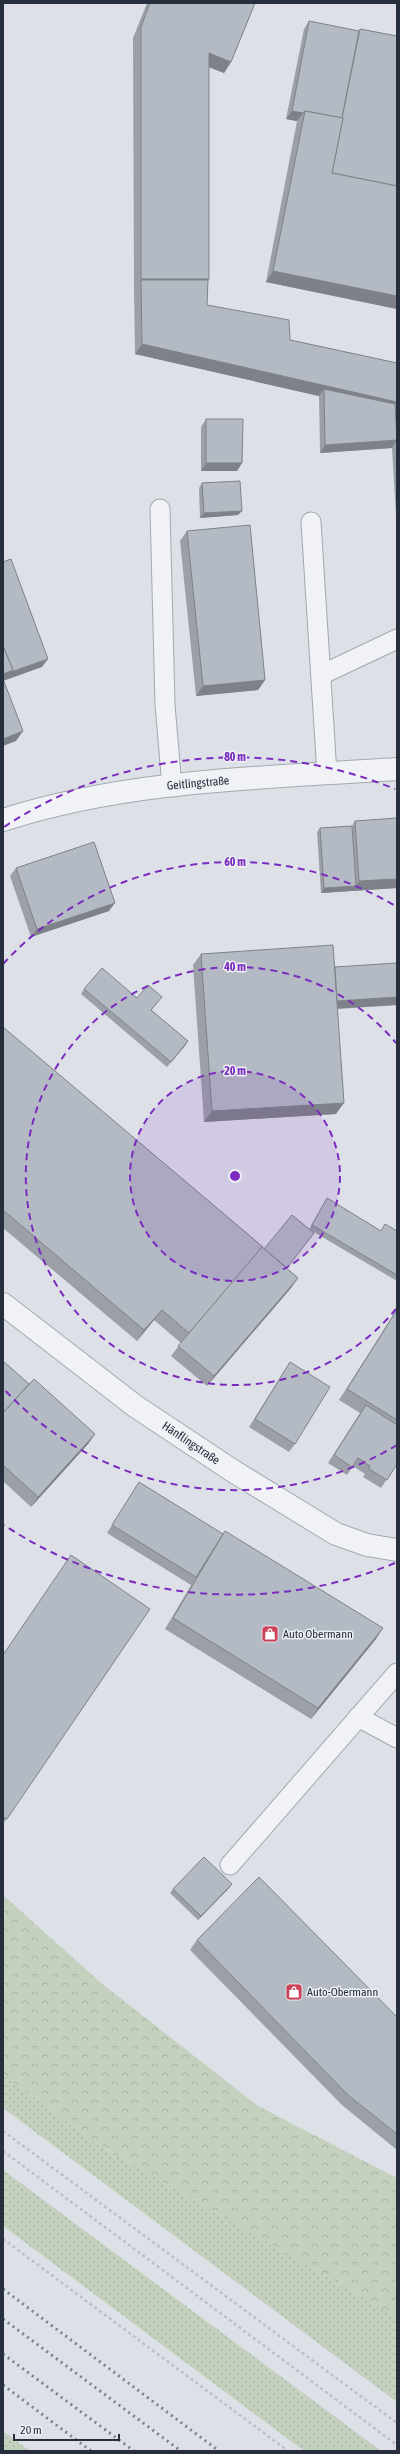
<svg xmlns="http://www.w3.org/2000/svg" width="400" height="2454" font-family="'Asap Condensed',sans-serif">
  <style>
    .grass { fill: url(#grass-dots) }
    .forest { fill: url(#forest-crowns) }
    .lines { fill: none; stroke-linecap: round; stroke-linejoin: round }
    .lane-casing { stroke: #a3a8b1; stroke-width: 21 }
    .street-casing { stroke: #a3a8b1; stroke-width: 24 }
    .path { stroke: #bcbfc5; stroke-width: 2.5; stroke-dasharray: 3 3; stroke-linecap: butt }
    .lane { stroke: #f0f2f5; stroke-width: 19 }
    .street { stroke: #f0f2f5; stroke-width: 22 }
    .rail { stroke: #778190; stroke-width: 3; stroke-dasharray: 2 4; stroke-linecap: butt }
    .wall { fill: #9ba0a8 }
    .shaded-wall { fill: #7e8288 }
    .building { fill: #b4bac3; stroke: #7e8288 }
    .ring { fill: none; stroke: #7b2cbf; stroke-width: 2; stroke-dasharray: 7 5 }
    .labels { text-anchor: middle; stroke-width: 3; stroke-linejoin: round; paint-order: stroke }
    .street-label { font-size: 12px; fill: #272f3d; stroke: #ecf0f4 }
    .poi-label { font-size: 12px; fill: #272f3d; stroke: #ecf0f4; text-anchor: start }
    .centre { fill: #7b2cbf; stroke: #ecf0f4; stroke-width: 2 }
    .ring-label { font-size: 12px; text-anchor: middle; font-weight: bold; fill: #7b2cbf; stroke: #ecf0f4; stroke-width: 3; stroke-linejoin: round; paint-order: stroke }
  </style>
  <defs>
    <pattern id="grass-dots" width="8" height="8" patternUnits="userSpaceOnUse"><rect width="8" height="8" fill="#c3d1be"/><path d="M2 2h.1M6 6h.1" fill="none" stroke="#a8b4a4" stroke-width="1.8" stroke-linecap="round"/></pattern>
    <pattern id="forest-crowns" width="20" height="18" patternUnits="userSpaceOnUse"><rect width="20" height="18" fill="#c3d1be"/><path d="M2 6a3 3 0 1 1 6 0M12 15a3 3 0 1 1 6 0" fill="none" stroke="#a8b4a4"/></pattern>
  </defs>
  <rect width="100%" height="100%" fill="#dde1e7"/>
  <!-- grass -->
  <g class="grass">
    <path d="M3,2075L97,2144L397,2317V2402L3,2108Z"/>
    <path d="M3,2170L381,2451H304L3,2226Z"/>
    <path d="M3,2431L30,2451H3Z"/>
  </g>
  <!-- forest -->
  <path class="forest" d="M3,1895L101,1983L258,2106L397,2178V2317L97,2144L3,2075Z"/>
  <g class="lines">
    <!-- lane casing -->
    <g class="lane-casing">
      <g id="lane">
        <path d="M160,509L165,705L172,786"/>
        <path d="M311,522L327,774"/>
        <path d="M321,675L397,639"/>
        <path d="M358,1717L397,1738"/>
        <path d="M230,1865L397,1673"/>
      </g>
    </g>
    <!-- street casing -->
    <g class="street-casing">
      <g id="street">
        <path d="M3,820C130,779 265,778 397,769"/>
        <path d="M3,1304L135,1406L233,1471L336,1534L367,1545L397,1550"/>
      </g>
    </g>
    <!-- path -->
    <g class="path">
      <path d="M3,2131L397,2423"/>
      <path d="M3,2151L397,2445"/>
      <path d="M3,2239L288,2451"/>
    </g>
    <!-- lane -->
    <use href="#lane" class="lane"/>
    <!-- street -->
    <use href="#street" class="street"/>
    <!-- rail -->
    <g class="rail">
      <path d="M3,2289L219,2451"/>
      <path d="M3,2319L181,2451"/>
      <path d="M3,2354L134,2451"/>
      <path d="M3,2385L91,2451"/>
    </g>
  </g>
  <!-- wall -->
  <g class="wall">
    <path d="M147,3H255L231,62L224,73L209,67L208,280L207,305L290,340L397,363V532L392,448L320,453L319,396L135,354L134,290L133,38Z"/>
    <path d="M309,21L359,31L360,29L397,36V309L266,282L297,121L286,119L304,29Z"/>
    <path d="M206,419L242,463L237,471H201V427Z"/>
    <path d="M202,483L238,515L200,518L199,488Z"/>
    <path d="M187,531L265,680L258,690L196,696L180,541Z"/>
    <path d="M355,821L397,888L321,893L317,832L320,828L352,826Z"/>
    <path d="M16,868L109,911L31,937L10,876Z"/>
    <path d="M201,954L335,967L397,1005L338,1009L336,1114L204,1122L193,965Z"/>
    <path d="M84,989L158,1002L151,1010L188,1041L167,1067L81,994Z"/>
    <path d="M3,1027L264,1249L309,1229L327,1198L381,1231L385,1224L397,1231V1281L312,1231L314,1233L287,1268L298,1278L291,1288L207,1386L171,1356L181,1343L154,1320L137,1341L3,1228Z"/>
    <path d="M397,1309V1464L381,1488L363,1477L365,1474L353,1466L347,1475L328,1463L360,1413L339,1400Z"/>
    <path d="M3,1361L29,1384L95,1434L88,1444L31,1507L3,1481Z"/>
    <path d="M290,1362L295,1444L289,1452L249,1427Z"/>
    <path d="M139,1482L376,1639L311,1719L165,1629L197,1575L191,1585L107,1533Z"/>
    <path d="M150,1609L3,1824V1654Z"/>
    <path d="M232,1884L229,1888L198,1920L170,1893L173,1889Z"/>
    <path d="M197,1940L397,2017V2150L342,2105L190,1950Z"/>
  </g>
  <!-- shaded-wall -->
  <g class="shaded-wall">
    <path d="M209,53L231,62L224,73L201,64Z"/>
    <path d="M292,111L303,113L297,121L286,119Z"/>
    <path d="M273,271L397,296V309L266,282Z"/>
    <path d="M141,279H209L201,290L141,280Z"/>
    <path d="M142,344L397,402L390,412L324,389L319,396L135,354Z"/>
    <path d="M397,440L392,448L320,453L325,445Z"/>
    <path d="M206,463H242L237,471H201Z"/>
    <path d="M242,511L238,515L200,518L204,513Z"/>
    <path d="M48,659L42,667L3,681V674L13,670Z"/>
    <path d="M265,680L258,690L196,696L203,686Z"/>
    <path d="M23,731L16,741L3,746V739Z"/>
    <path d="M397,879V888L321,893L324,888L356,886L359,881Z"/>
    <path d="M115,903L109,911L31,937L37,929Z"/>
    <path d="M397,997V1005L329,1009L335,1001Z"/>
    <path d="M188,1041L185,1046L167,1067L171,1062Z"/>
    <path d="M344,1103L336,1114L204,1122L212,1111Z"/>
    <path d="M298,1278L291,1288L207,1386L214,1376Z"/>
    <path d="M162,1310L154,1320L137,1341L144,1330Z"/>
    <path d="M95,1434L88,1444L31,1507L38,1497Z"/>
    <path d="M383,1628L376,1639L311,1719L318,1708Z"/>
    <path d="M232,1884L229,1888L198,1920L201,1916Z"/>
  </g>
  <!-- building -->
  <g class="building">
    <path d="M150,3H255L231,62L209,53V279H141V27Z"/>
    <path d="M309,21L359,31L342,118L305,111L303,113L292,111Z"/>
    <path d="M360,29L397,36V186L332,173L343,118H342Z"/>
    <path d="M305,111L343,118L332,173L397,186V296L273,271Z"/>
    <path d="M141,280H208L207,305L289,320L290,340L397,363V407V402L142,344Z"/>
    <path d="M324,389L395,404L397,440L325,445Z"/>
    <path d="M206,419H243L242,463H206Z"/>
    <path d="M240,481L242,511L204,513L202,483Z"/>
    <path d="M250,525L265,680L203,686L187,531Z"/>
    <path d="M11,559L48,659L11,672L13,670L3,646V562Z"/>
    <path d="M3,646L13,670L3,674Z"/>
    <path d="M3,679L23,731L3,739Z"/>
    <path d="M397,818V879L359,881L355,821Z"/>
    <path d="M352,826L356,886L324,888L320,828Z"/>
    <path d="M94,842L115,903L37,929L16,868Z"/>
    <path d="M333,945L344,1103L212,1111L201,954Z"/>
    <path d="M397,963V997L337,1001L335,967Z"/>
    <path d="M102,968L137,998L148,985L162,997L151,1010L188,1041L171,1062L84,989Z"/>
    <path d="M3,1027L263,1247L189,1333L162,1310L144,1330L3,1210Z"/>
    <path d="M327,1198L381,1231L385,1224L397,1231V1275L312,1225Z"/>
    <path d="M292,1215L314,1233L287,1268L264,1249Z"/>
    <path d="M262,1247L298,1278L214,1376L178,1346Z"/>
    <path d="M397,1310V1420L347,1389Z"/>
    <path d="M3,1361L29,1384L3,1413Z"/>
    <path d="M290,1362L330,1387L295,1444L255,1419Z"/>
    <path d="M34,1379L95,1434L38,1497L3,1465V1413Z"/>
    <path d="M366,1405L397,1425V1464L387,1480L369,1469L370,1466L358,1458L352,1467L334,1455Z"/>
    <path d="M139,1482L223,1534L196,1577L112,1525Z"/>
    <path d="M225,1531L383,1628L318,1708L173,1618Z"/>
    <path d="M71,1555L150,1609L7,1819L3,1817V1655Z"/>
    <path d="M204,1857L232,1884L201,1916L173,1889Z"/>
    <path d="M259,1877L397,2017V2134L348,2095L197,1940Z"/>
  </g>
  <!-- distance rings -->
  <circle cx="235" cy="1176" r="105" fill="#7b2cbf" fill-opacity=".12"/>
  <g class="ring">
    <circle cx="235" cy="1176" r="105"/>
    <path d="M396 1309A209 209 0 1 1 396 1043"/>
    <path d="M397 1445A314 314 0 0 1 3 1388M3 964A314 314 0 0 1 397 907"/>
    <path d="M395 1563A419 419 0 0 1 4 1525M4 827A419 419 0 0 1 395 789"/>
  </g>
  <!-- icons -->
  <defs>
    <g id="shop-square" transform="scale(0.9)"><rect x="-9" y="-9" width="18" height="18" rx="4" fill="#cb435a" stroke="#ecf0f4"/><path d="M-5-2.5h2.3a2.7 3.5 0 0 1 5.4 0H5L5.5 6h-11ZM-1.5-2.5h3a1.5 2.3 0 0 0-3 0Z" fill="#fff"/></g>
  </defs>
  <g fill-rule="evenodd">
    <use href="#shop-square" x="270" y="1634"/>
    <use href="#shop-square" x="294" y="1992"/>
  </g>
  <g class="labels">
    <!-- street labels -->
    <g class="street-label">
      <text transform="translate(198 783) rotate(-5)" y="4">Geitlingstraße</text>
      <text transform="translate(191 1443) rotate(34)" y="4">Hänflingstraße</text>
    </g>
    <!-- poi labels -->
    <g class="poi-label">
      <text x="283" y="1638">Auto Obermann</text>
      <text x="307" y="1996">Auto-Obermann</text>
    </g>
  </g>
  <circle cx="235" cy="1176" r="6" class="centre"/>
  <g class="ring-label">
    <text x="235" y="761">80 m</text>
    <text x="235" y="866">60 m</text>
    <text x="235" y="971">40 m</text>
    <text x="235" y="1075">20 m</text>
  </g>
  <!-- border -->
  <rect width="400" height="2454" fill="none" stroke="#272f3d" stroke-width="8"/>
  <!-- scale -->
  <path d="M14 2434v6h105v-6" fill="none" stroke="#272f3d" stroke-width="2"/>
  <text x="20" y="2434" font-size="12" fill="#272f3d" stroke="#ecf0f4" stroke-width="3" paint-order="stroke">20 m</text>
</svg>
